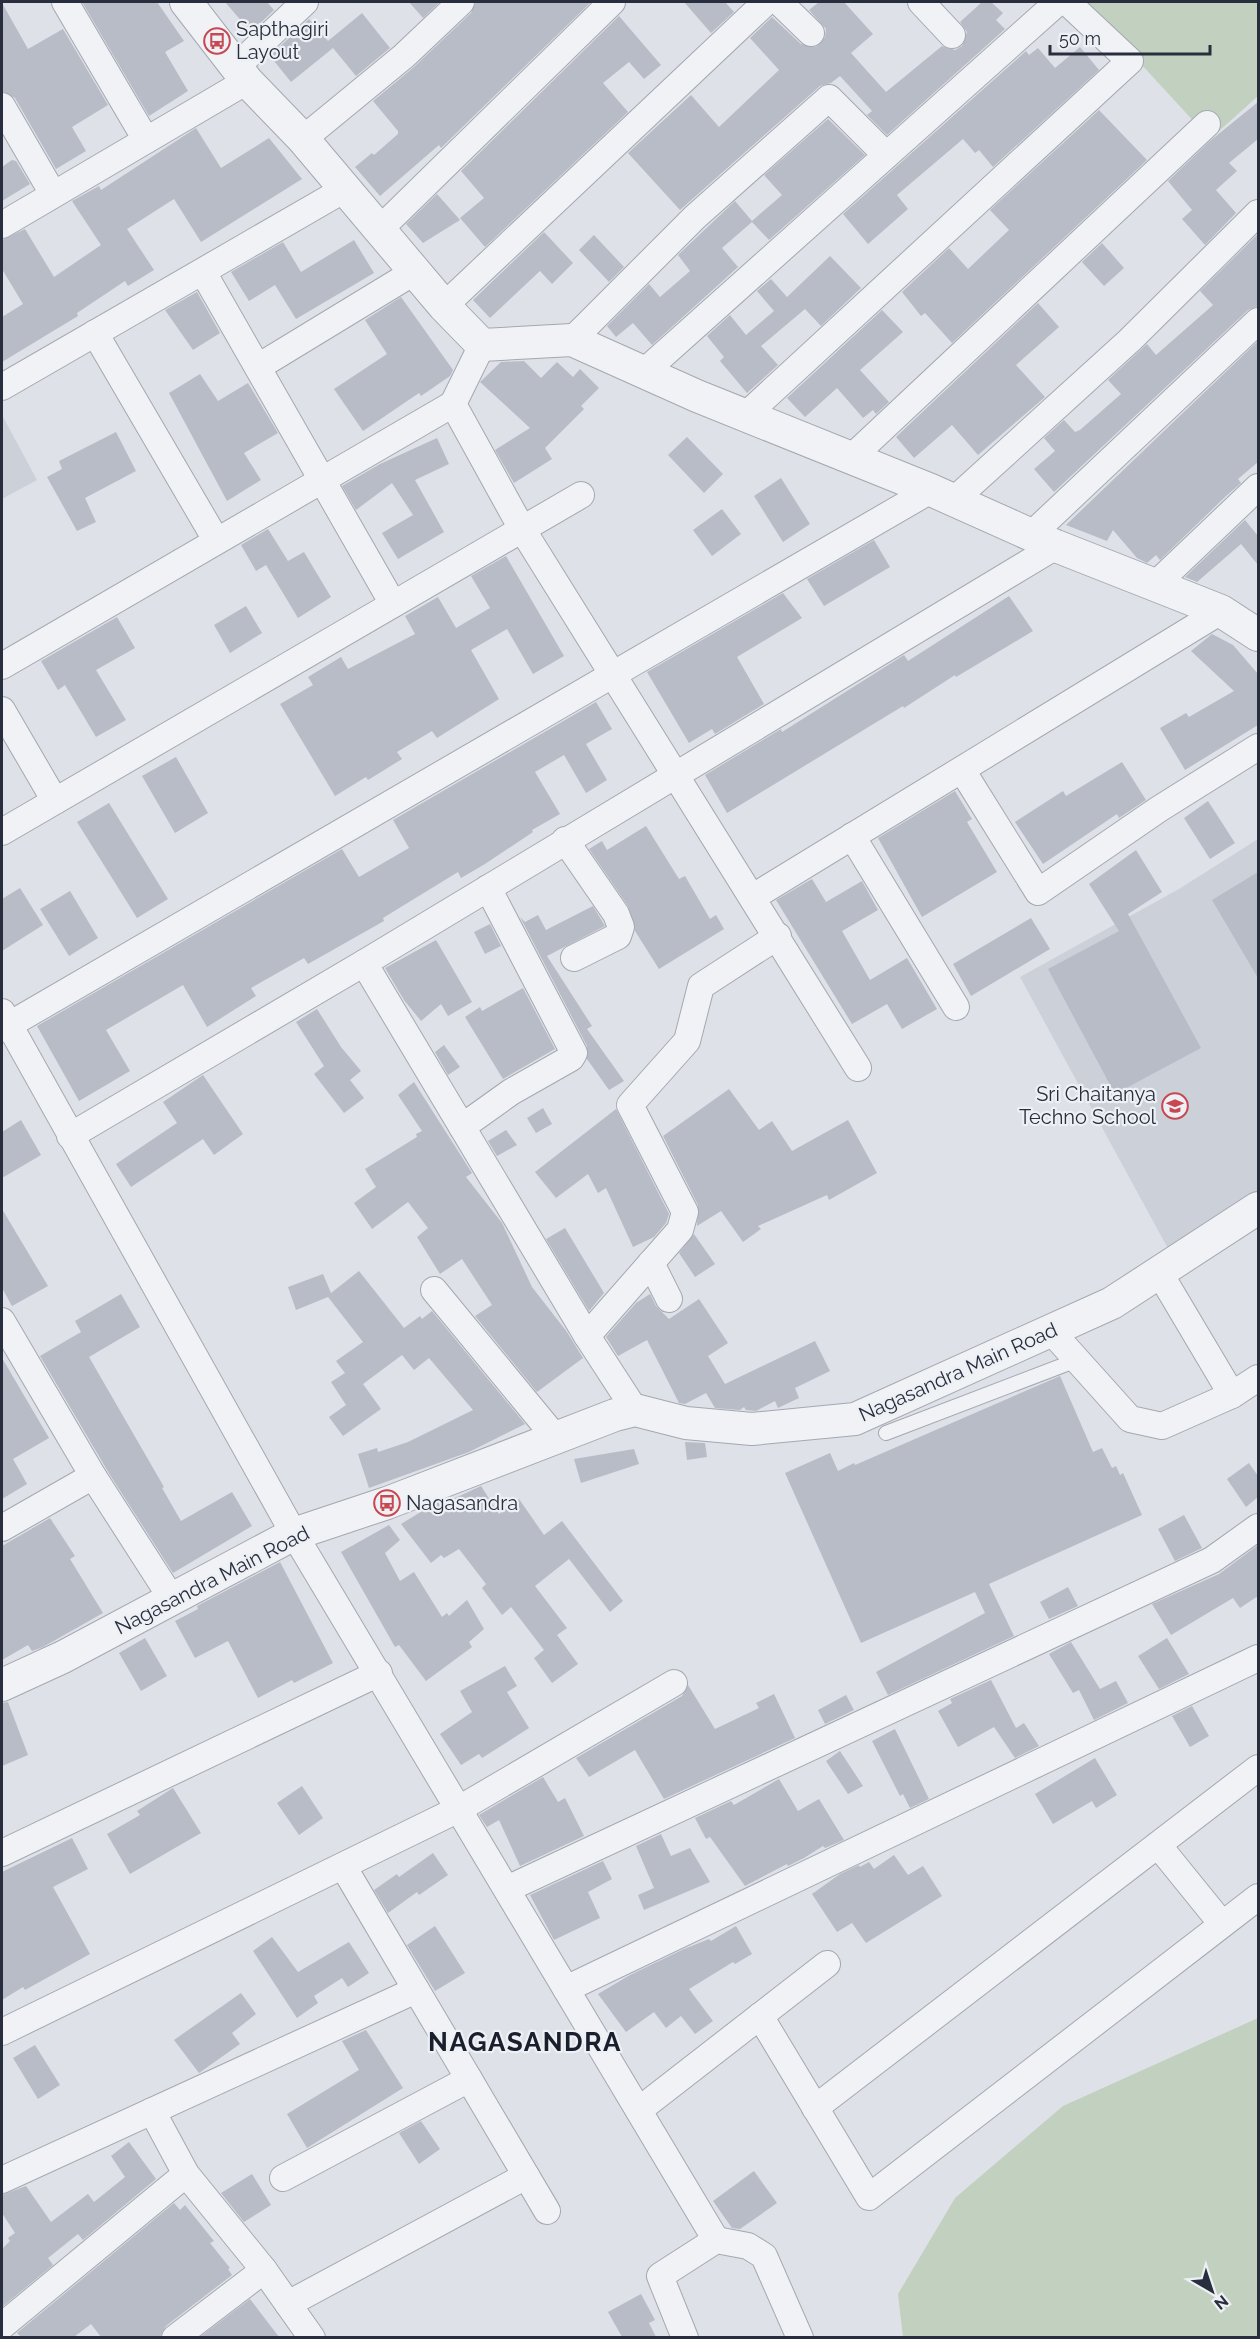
<svg xmlns="http://www.w3.org/2000/svg" width="1260" height="2339" font-family="Raleway,sans-serif">
  <style>
    .built { fill: #ccd0d8 }
    .green { fill: #c2d0bf }
    .building { fill: #b8bcc6 }
    .lines { fill: none; stroke-linecap: round; stroke-linejoin: round }
    .service-casing { stroke: #a4a8b1; stroke-width: 16 }
    .minor-casing { stroke: #a4a8b1; stroke-width: 28 }
    .tertiary-casing { stroke: #a4a8b1; stroke-width: 34 }
    .service { stroke: #f0f2f5; stroke-width: 14 }
    .minor { stroke: #f0f2f5; stroke-width: 26 }
    .tertiary { stroke: #f0f2f5; stroke-width: 32 }
    .labels { text-anchor: middle; stroke-width: 4.5; stroke-linejoin: round; paint-order: stroke }
    .poi-label { font-size: 20px; fill: #282e3d; stroke: #edf0f4; text-anchor: start }
    .street-label { font-size: 20px; fill: #282e3d; stroke: #edf0f4 }
    .district-label { font-size: 26px; font-weight: bold; letter-spacing: 1.5px; fill: #1a1f2d; stroke: #edf0f4 }
  </style>
  <rect width="100%" height="100%" fill="#dee1e7"/>
  <!-- built -->
  <g class="built">
    <path d="M2,415L37,480L2,499Z"/>
    <path d="M1258,839V1198L1171,1254L1020,977L1179,889Z"/>
  </g>
  <!-- green -->
  <g class="green">
    <path d="M1084,2H1258V96L1210,139Z"/>
    <path d="M1258,2018V2337H903L898,2294L955,2198L1063,2106Z"/>
  </g>
  <!-- building -->
  <g class="building">
    <path d="M82,2H157L184,41L165,52L188,91L149,116Z"/>
    <path d="M225,2H267L274,10L251,32Z"/>
    <path d="M409,2H440L423,18Z"/>
    <path d="M476,2H591L441,148L439,145L380,196L355,167L372,153L374,155L398,134V131L373,101L414,67L471,13Z"/>
    <path d="M684,2H725L734,12L711,33Z"/>
    <path d="M819,2H844L873,34L851,53L886,92L942,46L955,50L962,46L967,32L960,22L982,2H991L1003,13L996,20L1005,29L887,135L867,115L872,111L840,76L831,83L820,86L680,210L628,153L691,95L719,127L779,70L750,38L772,17L801,44L816,47L825,37L826,29L809,10Z"/>
    <path d="M2,3L28,49L63,29L108,105L72,127L86,151L56,169L15,98L2,91Z"/>
    <path d="M362,13L390,48L356,76L333,48L291,82L270,56L309,19L328,41Z"/>
    <path d="M619,16L661,65L644,79L629,62L603,83L628,112L485,247L460,218L484,198L461,171Z"/>
    <path d="M1080,47L1099,70L993,167L979,150L975,153L963,139L897,195L908,209L868,244L843,214L1026,51L1029,55L1038,48L1055,68Z"/>
    <path d="M1258,102V139L1229,163L1237,171L1216,190L1236,213L1205,245L1182,219L1192,210L1168,181L1210,141Z"/>
    <path d="M1099,110L1147,160L952,343L925,313L921,316L902,292L949,248L968,269L1009,230L990,210Z"/>
    <path d="M828,119L865,155L769,240L752,222L722,248L738,267L652,345L633,323L616,337L607,326L649,284L660,297L690,271L678,255L735,201L752,221L782,195L764,175Z"/>
    <path d="M196,128L221,168L269,138L302,179L201,242L174,199L127,229L154,270L128,286L125,281L77,313L78,316L2,362V317L23,304L2,269V240L25,229L54,277L101,245L72,201L99,186L101,190Z"/>
    <path d="M12,160L16,161L30,184L2,201V167Z"/>
    <path d="M437,194L460,220L423,243L406,224Z"/>
    <path d="M544,232L573,263L552,284L540,271L490,318L473,300Z"/>
    <path d="M1258,234V306L1248,310L1054,492L1034,469L1055,451L1044,438L1064,420L1075,432L1080,430L1121,394L1108,380L1147,344L1156,355L1213,305L1200,291Z"/>
    <path d="M594,235L624,267L609,282L579,250Z"/>
    <path d="M354,240L374,273L296,319L275,285L249,301L231,272L283,242L301,272Z"/>
    <path d="M1102,243L1124,268L1104,286L1082,262Z"/>
    <path d="M830,256L861,288L821,326L805,309L761,346L778,365L747,393L720,361L724,357L707,336L730,315L746,335L774,311L757,291L771,279L787,297Z"/>
    <path d="M197,292L220,333L193,350L165,310Z"/>
    <path d="M401,297L453,370L450,376L421,396L419,393L363,431L334,389L387,354L365,320Z"/>
    <path d="M1038,303L1059,327L1016,365L1045,397L978,455L952,425L914,458L896,437Z"/>
    <path d="M882,310L903,332L860,370L889,402L876,414L873,410L863,418L837,388L805,417L787,398Z"/>
    <path d="M1258,341V462L1238,479L1241,483L1226,496L1160,560L1156,555L1147,563L1137,558L1113,530L1107,541L1066,525Z"/>
    <path d="M524,361L541,378L557,362L573,377L580,369L599,388L581,406L584,409L545,448L552,459L514,483L495,450L530,428L480,382L501,362Z"/>
    <path d="M200,374L218,401L248,383L278,433L244,453L261,480L227,501L169,393Z"/>
    <path d="M116,432L136,471L85,498L96,522L77,531L47,477L62,469L59,461Z"/>
    <path d="M687,437L723,474L704,493L668,455Z"/>
    <path d="M437,438L449,464L415,480L444,532L398,559L382,533L413,515L392,483L356,510L342,486L380,464Z"/>
    <path d="M781,478L810,524L783,542L754,496Z"/>
    <path d="M722,509L741,534L712,556L693,530Z"/>
    <path d="M1245,520L1258,536V565L1241,544L1197,582L1185,577Z"/>
    <path d="M268,529L288,561L304,552L331,597L298,618L266,565L256,571L241,545Z"/>
    <path d="M874,540L890,567L824,606L807,579Z"/>
    <path d="M506,556L564,656L533,674L507,629L471,650L499,699L437,738L432,731L397,752L402,759L368,780L366,777L335,796L280,704L313,685L308,677L341,657L348,669L415,634L405,616L438,597L456,628L490,608L471,576Z"/>
    <path d="M783,593L802,618L737,657L764,704L715,734L712,729L689,743L647,672Z"/>
    <path d="M1009,596L1033,631L956,677L955,675L904,708L903,706L727,813L705,775L781,729L782,732L904,655L908,661Z"/>
    <path d="M246,606L262,633L230,653L214,625Z"/>
    <path d="M117,617L135,648L96,670L126,720L96,737L65,685L58,690L41,661Z"/>
    <path d="M1212,634L1233,645L1258,674V725L1185,770L1160,728L1186,713L1189,717L1234,691L1191,651Z"/>
    <path d="M596,702L612,729L586,744L607,780L586,793L564,755L535,772L560,814L532,830L533,832L485,864L461,878L458,872L383,918L384,921L308,964L304,958L251,988L256,996L207,1027L183,985L106,1030L130,1071L79,1101L37,1026L342,849L359,877L409,848L393,820Z"/>
    <path d="M176,757L208,813L175,833L142,776Z"/>
    <path d="M1122,762L1146,800L1119,818L1117,814L1043,864L1015,822L1063,791L1066,796Z"/>
    <path d="M955,791L972,819L967,822L997,872L922,917L878,838Z"/>
    <path d="M1208,801L1235,843L1210,859L1184,818Z"/>
    <path d="M109,803L168,899L137,918L77,822Z"/>
    <path d="M646,826L679,879L685,876L710,919L716,915L724,929L659,969L635,931L628,906L589,849L602,841L607,850Z"/>
    <path d="M1136,850L1162,892L1128,914L1201,1048L1115,1094L1048,969L1119,931L1089,884Z"/>
    <path d="M1258,872V978L1212,900Z"/>
    <path d="M812,879L826,902L862,881L878,910L842,931L870,980L907,958L937,1009L902,1029L887,1004L852,1024L776,900Z"/>
    <path d="M20,888L43,925L2,951V899Z"/>
    <path d="M70,891L98,938L69,956L40,909Z"/>
    <path d="M593,906L605,926L547,956L592,1026L587,1029L624,1081L609,1090L587,1059V1046L520,917L525,922L538,915L546,930Z"/>
    <path d="M1031,918L1050,949L971,996L953,964Z"/>
    <path d="M490,924L501,946L485,954L474,932Z"/>
    <path d="M436,940L472,1002L448,1016L441,1004L421,1021L404,1000L385,968Z"/>
    <path d="M523,988L555,1049L503,1079L465,1017L480,1007L482,1011Z"/>
    <path d="M317,1009L341,1047L361,1071L350,1080L364,1098L344,1113L314,1074L324,1066L296,1022Z"/>
    <path d="M444,1045L460,1067L448,1075L435,1052Z"/>
    <path d="M203,1075L243,1134L214,1155L203,1139L131,1187L116,1164L177,1123L163,1102Z"/>
    <path d="M414,1082L472,1173L466,1177L502,1223L532,1287L567,1332L583,1358L537,1392L475,1316L492,1305L462,1259L440,1274L417,1237L428,1228L408,1202L372,1229L354,1203L376,1187L365,1169L417,1137L416,1134L422,1131L398,1095Z"/>
    <path d="M729,1089L759,1130L772,1121L792,1151L848,1120L877,1173L829,1200L827,1195L758,1226L761,1229L743,1242L721,1211L697,1226L698,1205L663,1136Z"/>
    <path d="M543,1108L552,1124L536,1133L527,1118Z"/>
    <path d="M616,1109L669,1214L666,1223L654,1237L633,1247L606,1188L598,1193L588,1174L556,1198L535,1172Z"/>
    <path d="M21,1120L41,1155L2,1178V1132Z"/>
    <path d="M506,1130L517,1145L497,1156L488,1141Z"/>
    <path d="M2,1209L48,1286L12,1306L2,1288Z"/>
    <path d="M565,1228L604,1293L589,1311L546,1239Z"/>
    <path d="M694,1234L715,1264L695,1277L679,1253Z"/>
    <path d="M359,1271L404,1328L420,1316L422,1319L432,1311L525,1424L469,1452L369,1488L358,1454L377,1448L378,1452L408,1442L473,1410L429,1358L414,1370L402,1355L363,1384L381,1409L343,1436L329,1417L346,1405L331,1382L345,1373L336,1361L363,1342L328,1297L296,1310L288,1287L323,1274L331,1293Z"/>
    <path d="M121,1294L140,1327L89,1357L164,1487L162,1488L181,1521L232,1492L252,1526L173,1573L110,1475L40,1356L81,1332L75,1321Z"/>
    <path d="M650,1294L656,1306L669,1319L699,1299L728,1343L708,1356L725,1384L815,1341L830,1371L795,1388L799,1398L778,1408L775,1401L756,1411L746,1410L744,1407L740,1410L715,1408L706,1393L685,1404L679,1403L647,1340L618,1356L606,1337L636,1303Z"/>
    <path d="M2,1358L49,1438L13,1459L27,1484L2,1499Z"/>
    <path d="M1060,1376L1093,1452L1102,1448L1112,1468L1116,1466L1120,1475L1123,1473L1142,1515L989,1584L1014,1636L888,1695L876,1672L985,1613L975,1592L861,1643L785,1473L830,1453L838,1471L854,1463L855,1465Z"/>
    <path d="M685,1442L705,1443L707,1457L687,1460Z"/>
    <path d="M634,1449L639,1464L581,1483L574,1459Z"/>
    <path d="M1249,1463L1258,1476V1497L1246,1507L1227,1479Z"/>
    <path d="M481,1486L499,1514L519,1499L544,1535L562,1521L623,1601L610,1612L569,1559L535,1586L567,1628L557,1635L578,1664L552,1683L534,1658L544,1650L511,1607L502,1615L482,1588L486,1584L459,1549L444,1558L441,1555L431,1563L401,1524L432,1505L438,1502L440,1505Z"/>
    <path d="M1184,1515L1202,1548L1175,1561L1158,1529Z"/>
    <path d="M50,1518L75,1556L70,1559L103,1613L43,1647L32,1651L28,1645L2,1660V1546Z"/>
    <path d="M389,1525L400,1540L385,1553L400,1581L414,1572L442,1617L447,1613L449,1616L467,1600L484,1629L469,1642L472,1647L426,1681L399,1645L395,1647L341,1552Z"/>
    <path d="M1258,1545V1596L1240,1608L1233,1598L1171,1635L1152,1604L1219,1574Z"/>
    <path d="M280,1562L333,1663L294,1683L292,1680L258,1698L228,1641L195,1658L175,1621L198,1609L197,1606Z"/>
    <path d="M1068,1587L1078,1606L1049,1619L1040,1602Z"/>
    <path d="M145,1638L167,1676L141,1691L119,1653Z"/>
    <path d="M1167,1638L1189,1674L1159,1689L1138,1656Z"/>
    <path d="M1071,1642L1100,1689L1116,1681L1128,1703L1094,1720L1079,1690L1073,1693L1049,1654Z"/>
    <path d="M505,1666L517,1686L507,1692L529,1728L482,1758L479,1754L461,1765L440,1734L472,1712L460,1691Z"/>
    <path d="M991,1680L1016,1728L1024,1723L1039,1746L1015,1758L994,1727L958,1747L938,1711L952,1703L950,1699Z"/>
    <path d="M688,1685L715,1729L759,1708L756,1703L774,1694L795,1738L664,1799L635,1750L589,1777L576,1758L682,1696Z"/>
    <path d="M846,1695L854,1710L825,1724L818,1710Z"/>
    <path d="M8,1702L28,1755L2,1766V1703Z"/>
    <path d="M1192,1706L1209,1736L1190,1747L1172,1716Z"/>
    <path d="M895,1729L929,1799L910,1808L903,1794L900,1796L872,1741Z"/>
    <path d="M840,1751L863,1786L848,1794L826,1761Z"/>
    <path d="M1095,1758L1117,1795L1096,1808L1092,1801L1053,1824L1035,1794Z"/>
    <path d="M543,1777L558,1802L565,1798L584,1836L520,1866L499,1820L487,1827L479,1815Z"/>
    <path d="M779,1779L798,1811L819,1799L844,1840L825,1848L823,1846L804,1858L788,1866L787,1864L745,1886L710,1837L706,1839L695,1818L731,1801L734,1805Z"/>
    <path d="M302,1786L323,1818L299,1835L277,1803Z"/>
    <path d="M173,1788L201,1833L130,1874L107,1834L140,1815L137,1811Z"/>
    <path d="M661,1834L671,1856L690,1848L710,1882L644,1910L638,1895L654,1888L636,1846Z"/>
    <path d="M72,1838L88,1869L53,1887L90,1954L25,1990L23,1987L2,2000V1872Z"/>
    <path d="M433,1853L448,1875L419,1895L417,1892L388,1913L374,1890L397,1874L399,1877Z"/>
    <path d="M894,1855L908,1875L923,1866L942,1896L866,1943L852,1923L837,1932L812,1894L840,1874L859,1865L860,1867L869,1862L874,1869Z"/>
    <path d="M603,1861L612,1879L588,1892L600,1918L554,1940L530,1895Z"/>
    <path d="M435,1926L465,1973L435,1991L407,1945Z"/>
    <path d="M736,1926L752,1954L735,1964L733,1962L689,1989L713,2021L695,2034L681,2016L666,2028L654,2012L626,2032L598,1994L630,1975L684,1949L709,1939L711,1941Z"/>
    <path d="M272,1937L298,1972L349,1942L369,1973L348,1987L342,1978L314,1996L318,2003L297,2018L253,1951Z"/>
    <path d="M241,1993L256,2014L232,2033L240,2044L199,2073L174,2040Z"/>
    <path d="M366,2030L403,2088L307,2148L287,2114L359,2070L342,2041Z"/>
    <path d="M35,2045L60,2085L38,2099L13,2058Z"/>
    <path d="M421,2121L440,2149L419,2164L399,2133Z"/>
    <path d="M129,2142L156,2179L83,2240L78,2234L48,2258L53,2265L2,2307V2249L10,2241L8,2238L15,2233L2,2213V2195L26,2186L51,2222L88,2194L94,2202L125,2177L111,2156Z"/>
    <path d="M754,2171L777,2203L740,2229L732,2228L713,2201Z"/>
    <path d="M252,2174L271,2205L244,2222L221,2193Z"/>
    <path d="M174,2203L180,2210L185,2205L214,2241L210,2243L230,2268L228,2269L232,2275L166,2326L160,2337H101L91,2324L74,2337H21L17,2333Z"/>
    <path d="M641,2294L655,2320L649,2323L656,2337H622L608,2312Z"/>
    <path d="M250,2299L279,2337H200Z"/>
  </g>
  <g class="lines">
    <!-- service casing -->
    <g class="service-casing">
      <path id="service" d="M886,1433L1077,1360"/>
    </g>
    <!-- minor casing -->
    <g class="minor-casing">
      <g id="minor">
        <path d="M65,2L146,140"/>
        <path d="M779,2L811,33"/>
        <path d="M921,2L952,35"/>
        <path d="M236,67L305,2"/>
        <path d="M2,106L53,194"/>
        <path d="M303,139L404,56L461,2"/>
        <path d="M2,225L247,81"/>
        <path d="M379,230L612,2"/>
        <path d="M203,272L393,604"/>
        <path d="M444,306L766,2"/>
        <path d="M95,333L216,540"/>
        <path d="M572,340L695,217L829,98L886,155"/>
        <path d="M258,367L414,272"/>
        <path d="M645,371L1058,2"/>
        <path d="M2,387L345,189"/>
        <path d="M453,404L522,529L858,1068"/>
        <path d="M746,415L1130,61L1067,2"/>
        <path d="M851,458L1207,124"/>
        <path d="M954,500L1130,340L1258,213"/>
        <path d="M1031,535L1258,321"/>
        <path d="M1155,585L1258,487"/>
        <path d="M2,666L453,404L482,345"/>
        <path d="M2,710L55,801"/>
        <path d="M962,770L1038,892L1159,809L1258,747"/>
        <path d="M2,832L581,495"/>
        <path d="M852,836L956,1007"/>
        <path d="M565,840L616,914L621,927L618,936L574,958"/>
        <path d="M753,897L1221,611"/>
        <path d="M364,963L587,1336L635,1410"/>
        <path d="M2,1012L294,1534L716,2240"/>
        <path d="M2,1029L931,490"/>
        <path d="M462,1127L511,1092L571,1058L574,1053L488,888"/>
        <path d="M70,1136L364,963L1056,546"/>
        <path d="M651,1263L669,1299"/>
        <path d="M1159,1272L1232,1395"/>
        <path d="M434,1290L555,1437"/>
        <path d="M2,1321L93,1476L172,1599"/>
        <path d="M1051,1331L1130,1419L1162,1426L1232,1395L1258,1378"/>
        <path d="M587,1336L680,1230L685,1212L630,1105L687,1041L701,986L778,936"/>
        <path d="M2,1528L93,1476"/>
        <path d="M1158,1845L1222,1924"/>
        <path d="M2,1853L379,1673"/>
        <path d="M343,1866L547,2211"/>
        <path d="M507,1889L1212,1560L1258,1527"/>
        <path d="M566,1989L1258,1658"/>
        <path d="M760,2016L869,2197L1258,1897"/>
        <path d="M2,2032L459,1809L674,1683"/>
        <path d="M815,2108L1258,1768"/>
        <path d="M639,2110L827,1964"/>
        <path d="M152,2111L186,2174L264,2270L312,2338"/>
        <path d="M283,2178L469,2079"/>
        <path d="M2,2180L416,1990"/>
        <path d="M288,2304L526,2176"/>
        <path d="M2,2326L186,2174"/>
        <path d="M175,2338L264,2270"/>
        <path d="M685,2338L660,2276L716,2240L748,2246L764,2256L800,2338"/>
      </g>
    </g>
    <!-- tertiary casing -->
    <g class="tertiary-casing">
      <g id="tertiary">
        <path d="M186,2L247,81L303,139L444,306L482,345L572,340L697,396L931,490L1056,546L1221,611L1258,635"/>
        <path d="M2,1685L63,1657L294,1534L387,1503L615,1415L635,1410L686,1423L752,1429L855,1419L1112,1303L1258,1208"/>
      </g>
    </g>
    <!-- service -->
    <use href="#service" class="service"/>
    <!-- minor -->
    <use href="#minor" class="minor"/>
    <!-- tertiary -->
    <use href="#tertiary" class="tertiary"/>
  </g>
  <!-- icons -->
  <defs>
    <g id="bus-ring" transform="scale(1.35)"><circle r="9.5" fill="#edf0f4" stroke="#c74851" stroke-width="1.5"/><path d="M-5-6H5V4H4V6H2V4H-2V6H-4V4H-5ZM-3.5-4V0h7V-4ZM-3.5 1.2v1.5H-2V1.2ZM2 1.2v1.5H3.5V1.2Z" fill="#c74851"/></g>
    <g id="school-ring" transform="scale(1.35)"><circle r="9.5" fill="#edf0f4" stroke="#c74851" stroke-width="1.5"/><path d="M0-5L7-2L0 1L-7-2ZM-4 1L0 2.5L4 1V4Q0 6-4 4Z" fill="#c74851"/></g>
  </defs>
  <g fill-rule="evenodd">
    <use href="#bus-ring" x="217" y="41"/>
    <use href="#school-ring" x="1175" y="1106"/>
    <use href="#bus-ring" x="387" y="1503"/>
  </g>
  <g class="labels">
    <!-- poi labels -->
    <g class="poi-label">
      <text x="236" y="36">Sapthagiri<tspan x="236" dy="23">Layout</tspan></text>
      <text x="1156" y="1101" text-anchor="end">Sri Chaitanya<tspan x="1156" dy="23">Techno School</tspan></text>
      <text x="406" y="1510">Nagasandra</text>
    </g>
    <!-- street labels -->
    <g class="street-label">
      <text transform="translate(958 1372) rotate(-24)" y="7">Nagasandra Main Road</text>
      <text transform="translate(212 1580) rotate(-27)" y="7">Nagasandra Main Road</text>
    </g>
    <!-- district labels -->
    <g class="district-label">
      <text x="525" y="2051">NAGASANDRA</text>
    </g>
  </g>
  <!-- border -->
  <rect width="1260" height="2339" fill="none" stroke="#282e3d" stroke-width="6"/>
  <!-- north arrow -->
  <g transform="translate(1212 2291) rotate(141)" stroke="#edf0f4" stroke-width="4.5" paint-order="stroke">
  <path d="M0-4.5L10 22L0 15L-10 22Z" fill="#282e3d"/>
  <text y="-9" font-size="16" font-weight="bold" text-anchor="middle" fill="#282e3d">N</text>
  </g>
  <!-- scale -->
  <path d="M1050 45v9h160v-9" fill="none" stroke="#282e3d" stroke-width="3"/>
  <text x="1059" y="45" font-size="18" fill="#282e3d" stroke="#edf0f4" stroke-width="4.5" paint-order="stroke">50 m</text>
</svg>
